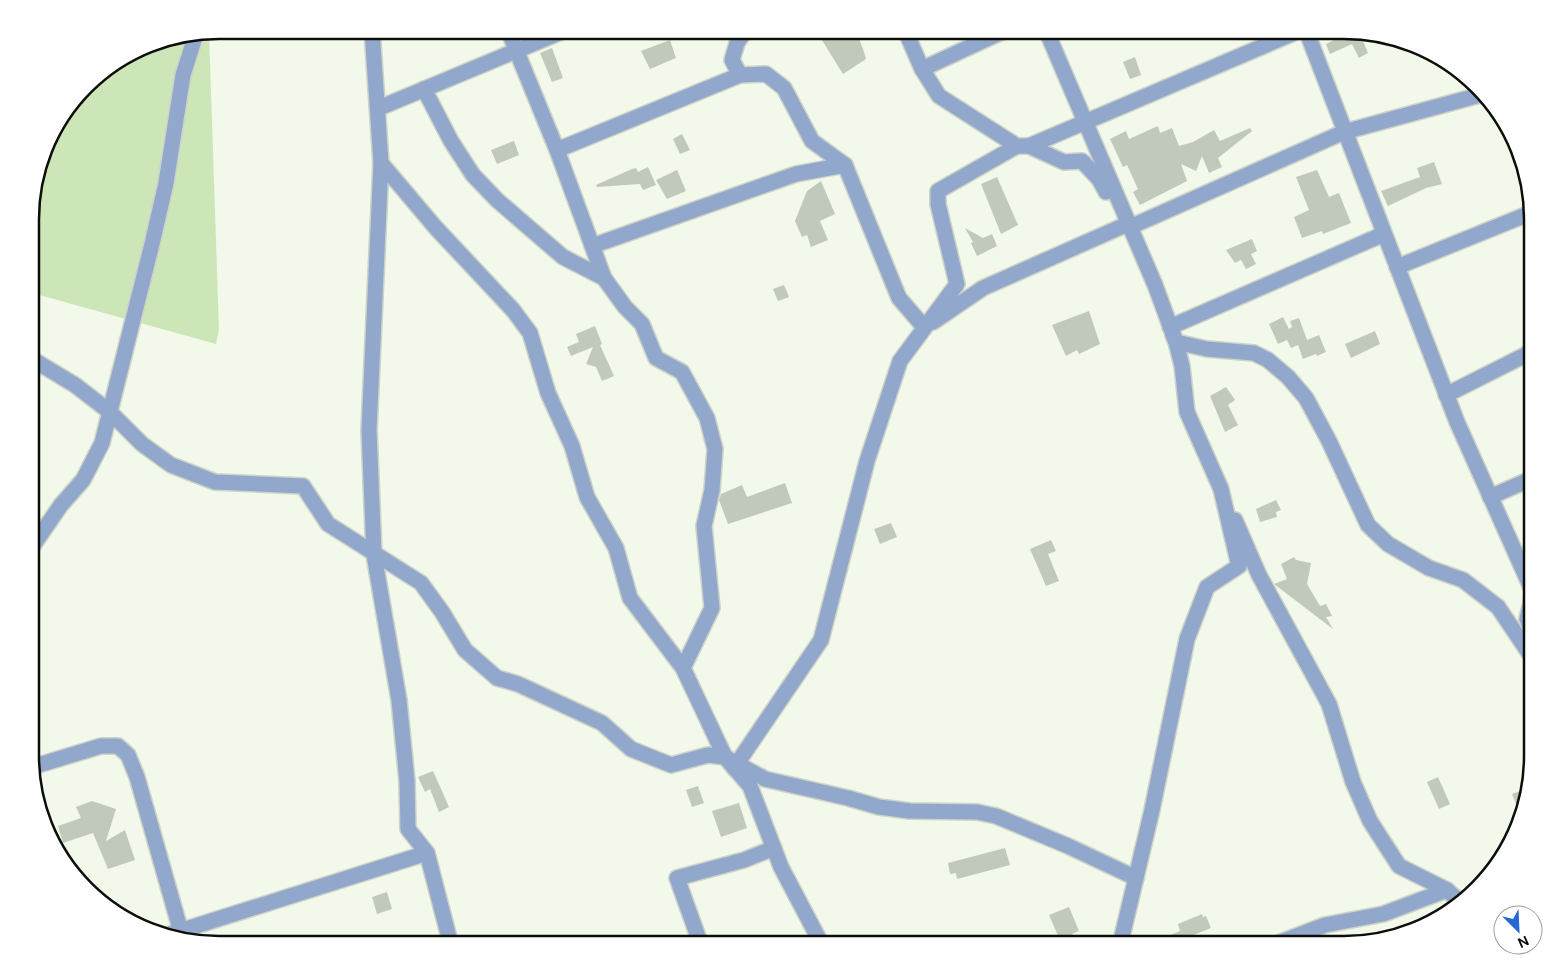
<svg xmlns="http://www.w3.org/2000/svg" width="1563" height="975" font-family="'DM Sans',sans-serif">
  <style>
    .green { fill: #cde6b8 }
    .building { fill: #c1c9bb }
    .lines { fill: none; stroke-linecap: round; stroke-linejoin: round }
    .minor-casing { stroke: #cdd3c7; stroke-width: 18 }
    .minor { stroke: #91a8cc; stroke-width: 15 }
    .rim { fill: none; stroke: #0c0e0a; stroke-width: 2.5 }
  </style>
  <rect width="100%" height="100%" fill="#f2f9eb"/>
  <!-- green -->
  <path class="green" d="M209,32L219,330L216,344L32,293V194L50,135L94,77L146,44Z"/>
  <!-- building -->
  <g class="building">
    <path d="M831,30H856L864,52L866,59L843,74L820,37Z"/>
    <path d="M1352,31L1378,34L1363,41L1368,53L1359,58L1352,44L1330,54L1326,44Z"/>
    <path d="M670,40L676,58L650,69L641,51Z"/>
    <path d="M552,48L563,78L552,82L540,53Z"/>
    <path d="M1135,57L1141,75L1130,79L1123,62Z"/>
    <path d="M1158,126L1160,133L1172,128L1179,146L1193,142L1214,130L1220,141L1250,128L1252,131L1218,158L1222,167L1209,173L1202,156L1196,171L1181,164L1187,181L1140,205L1133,192L1138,189L1127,165L1123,167L1110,139L1126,131L1129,139Z"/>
    <path d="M682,134L690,150L680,154L673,139Z"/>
    <path d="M514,141L519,155L497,164L491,150Z"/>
    <path d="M1434,162L1442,184L1426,188L1388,206L1381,191L1420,177L1417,168Z"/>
    <path d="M648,167L656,185L643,190L640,184L597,187L596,185L632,169L636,168L638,172Z"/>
    <path d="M677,170L686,191L667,199L656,180Z"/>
    <path d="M1317,170L1329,197L1339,193L1351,223L1323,234L1322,231L1302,238L1294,217L1309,210L1296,177Z"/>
    <path d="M997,177L1018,225L1001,234L981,184Z"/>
    <path d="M821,181L835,214L820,221L828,240L811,247L807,235L802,237L795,221L807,191Z"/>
    <path d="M965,228L983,238L992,234L997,246L977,256L971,243L973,242Z"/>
    <path d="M1252,239L1257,251L1251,254L1256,264L1246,269L1241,260L1235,263L1226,250Z"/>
    <path d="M784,285L789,297L778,301L773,289Z"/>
    <path d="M1089,311L1100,344L1079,354L1077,350L1066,356L1052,325Z"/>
    <path d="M1283,317L1289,329L1292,327L1290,321L1299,318L1307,340L1319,335L1326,352L1317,356L1316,354L1303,359L1298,345L1291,348L1287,340L1278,344L1269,324Z"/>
    <path d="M595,326L602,344L600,345L614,376L602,381L596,367L586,364L593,347L571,356L567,347L579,342L576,334Z"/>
    <path d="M1375,331L1380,344L1351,358L1345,344Z"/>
    <path d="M1226,387L1235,400L1228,405L1238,425L1225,432L1210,396Z"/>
    <path d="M785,483L792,503L728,524L719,500L721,494L742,485L747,497Z"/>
    <path d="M1276,500L1281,510L1276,512L1277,517L1260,522L1256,509Z"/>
    <path d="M891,523L897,537L880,544L874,529Z"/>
    <path d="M1051,540L1056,551L1048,554L1059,581L1046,586L1030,549Z"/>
    <path d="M1294,557L1296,560L1311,563L1307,584L1320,606L1326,604L1332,616L1326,617L1333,629L1274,584L1287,579L1281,564Z"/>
    <path d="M433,771L449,807L439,812L430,789L425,792L418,777Z"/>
    <path d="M1438,777L1450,804L1439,809L1427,782Z"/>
    <path d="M698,786L704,803L692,807L686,790Z"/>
    <path d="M1529,788L1523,817L1522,819L1512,794Z"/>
    <path d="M92,801L116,809L106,841L125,830L135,860L108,869L93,833L63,843L58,826L81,818L76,807Z"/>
    <path d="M739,803L747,828L721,837L712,811Z"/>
    <path d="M1005,848L1010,865L957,879L956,873L950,874L948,863Z"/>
    <path d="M387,892L392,909L377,914L372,897Z"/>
    <path d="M1069,907L1079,931L1072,934L1076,945H1062L1049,915Z"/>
    <path d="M1202,914L1203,917L1206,916L1211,928L1186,938L1188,945H1146L1180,931L1178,924Z"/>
  </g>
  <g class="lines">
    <!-- minor casing -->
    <g class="minor-casing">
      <g id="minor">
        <path d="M372,30L381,163L369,430L374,555L399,700L407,781L408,829L427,853L451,945"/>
        <path d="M508,30L557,150L604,278L625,307L642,324L656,358L682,372L707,418L715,449L712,490L704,526L712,608L683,668"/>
        <path d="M905,30L922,69L939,96L1017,146H1029L1301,30"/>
        <path d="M1046,30L1155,285L1176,342L1182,366L1187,412L1221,489L1239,566L1207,587L1187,639L1152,810L1120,945"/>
        <path d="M1306,30L1457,422L1533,592"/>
        <path d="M922,69L1006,30"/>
        <path d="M740,75L732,60L737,43L746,30"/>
        <path d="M424,89L451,141L473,175L497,200L563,257L604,278"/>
        <path d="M379,108L566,30"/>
        <path d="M1029,146L1064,162L1082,161L1099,179L1106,192"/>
        <path d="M557,150L740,75L766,74L784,88L812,141L845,165L899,298L924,327"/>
        <path d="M381,163L436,228L513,310L530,333L548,393L572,446L587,497L616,548L630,598L683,668L725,757L750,786L781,867L822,945"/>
        <path d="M592,246L796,174L845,165"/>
        <path d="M1397,267L1533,212"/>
        <path d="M933,322L983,288L1123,226L1130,227L1344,132L1480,95"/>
        <path d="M1170,327L1384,234"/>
        <path d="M1173,335L1176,342L1207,349L1254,353L1268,360L1288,377L1306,398L1329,441L1368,525L1388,544L1429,568L1463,580L1498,607L1533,659"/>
        <path d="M32,359L75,385L110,412L142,444L171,465L215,482L303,486L328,524L421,583L442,612L465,650L497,678L518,684L602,723L631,749L671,765L708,755L725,757L765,779L848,798L879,807L910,811L977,812L996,816L1068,846L1136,878"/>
        <path d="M1446,395L1533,351"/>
        <path d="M1490,497L1533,478"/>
        <path d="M1235,520L1259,575L1329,704L1353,782L1370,821L1399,866L1447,890L1459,901"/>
        <path d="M32,547L61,505L83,480L102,443L152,244L166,183L183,75L196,34"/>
        <path d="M1533,594L1527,619L1533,637"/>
        <path d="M32,767L101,746H118L128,755L137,777L183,939"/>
        <path d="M734,768L821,640L867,461L900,361L957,284L938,204V191L1017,146"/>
        <path d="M164,936L427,853"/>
        <path d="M701,945L677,878L744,860L774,848"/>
        <path d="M1273,945L1325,925L1383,914L1447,890"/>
      </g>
    </g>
    <!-- minor -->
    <use href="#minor" class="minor"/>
  </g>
  <!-- crop -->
  <path d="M0 0H1563V975H0ZM219 39H1344A180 180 0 0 1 1524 219V756A180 180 0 0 1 1344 936H219A180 180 0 0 1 39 756V219A180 180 0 0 1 219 39Z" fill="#fff" fill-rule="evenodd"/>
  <path class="rim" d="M219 39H1344A180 180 0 0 1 1524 219V756A180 180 0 0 1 1344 936H219A180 180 0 0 1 39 756V219A180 180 0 0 1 219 39Z"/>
  <!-- north arrow -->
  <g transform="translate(1518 930) rotate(156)"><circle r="24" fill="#ffffff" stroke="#9e9f9d"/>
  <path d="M0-4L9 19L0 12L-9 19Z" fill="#2667d4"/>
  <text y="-8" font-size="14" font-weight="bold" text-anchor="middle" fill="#0c0e0a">N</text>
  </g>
</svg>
